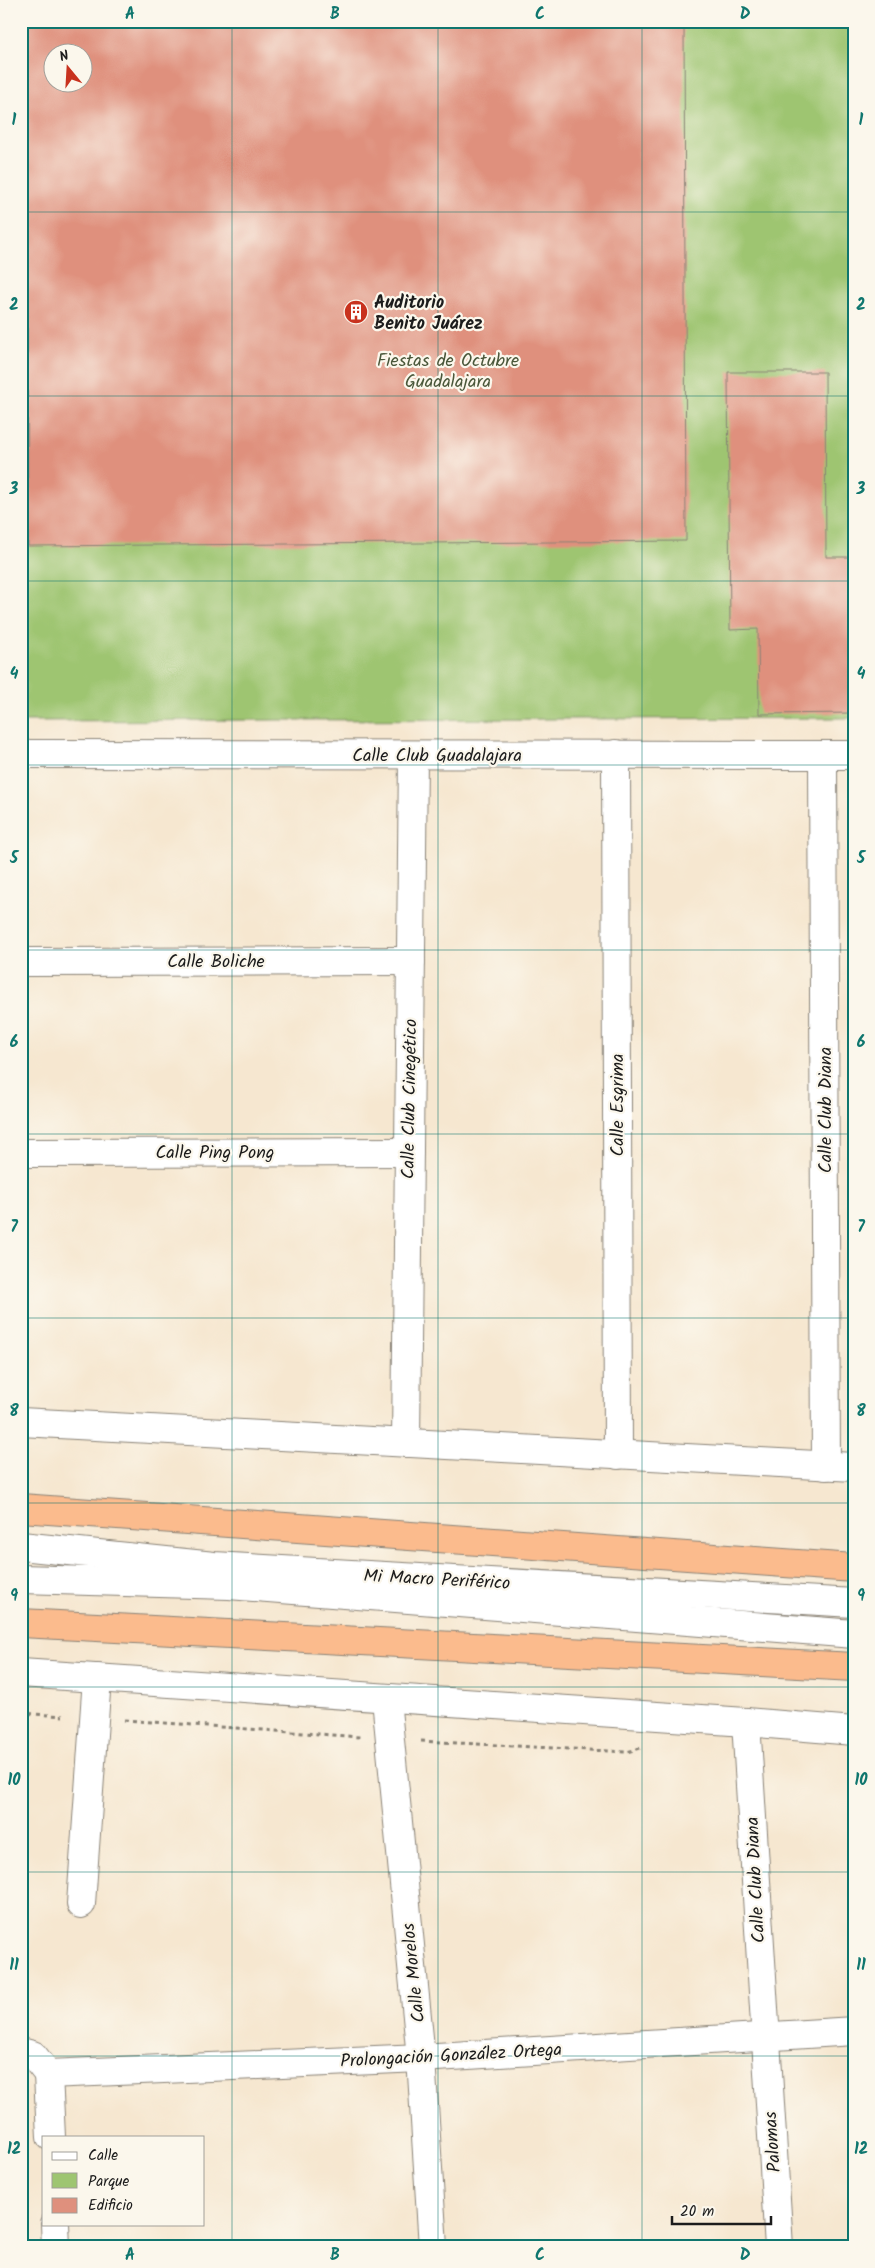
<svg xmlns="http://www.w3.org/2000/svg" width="875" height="2268" font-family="Kalam,sans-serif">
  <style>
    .green { fill: #9ec571; stroke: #5d7046; fill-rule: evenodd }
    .building { fill: #df907d; fill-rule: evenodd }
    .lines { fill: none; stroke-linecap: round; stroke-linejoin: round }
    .minor-casing { stroke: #898276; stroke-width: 30 }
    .highway-casing { stroke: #898276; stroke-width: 30 }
    .path { stroke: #898276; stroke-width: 3; stroke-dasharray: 4 4; stroke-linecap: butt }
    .minor { stroke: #fff; stroke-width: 28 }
    .highway { stroke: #fbbb8d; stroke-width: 28 }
    .grid { fill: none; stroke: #0f766e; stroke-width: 1; stroke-opacity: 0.55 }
    .labels { text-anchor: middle; stroke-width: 4.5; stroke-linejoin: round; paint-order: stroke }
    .poi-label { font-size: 18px; font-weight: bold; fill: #1c1c1c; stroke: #fbf7ec; text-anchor: start }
    .park-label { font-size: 18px; fill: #4a573a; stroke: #fbf7ec }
    .street-label { font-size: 18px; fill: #1c1c1c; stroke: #fbf7ec }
    .neatline { fill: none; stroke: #0f766e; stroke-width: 2 }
    .grid-label { font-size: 16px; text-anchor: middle; font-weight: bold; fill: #0f766e }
  </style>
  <rect width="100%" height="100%" fill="#fbf7ec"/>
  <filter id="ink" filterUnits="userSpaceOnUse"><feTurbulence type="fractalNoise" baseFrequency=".02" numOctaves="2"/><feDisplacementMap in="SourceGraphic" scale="10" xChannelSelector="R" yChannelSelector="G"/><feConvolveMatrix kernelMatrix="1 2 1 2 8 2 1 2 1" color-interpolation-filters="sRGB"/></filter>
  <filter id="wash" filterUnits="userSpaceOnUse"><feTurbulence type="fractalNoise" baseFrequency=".0096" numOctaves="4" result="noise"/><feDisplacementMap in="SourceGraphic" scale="20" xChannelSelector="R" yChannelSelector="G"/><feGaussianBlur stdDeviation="1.12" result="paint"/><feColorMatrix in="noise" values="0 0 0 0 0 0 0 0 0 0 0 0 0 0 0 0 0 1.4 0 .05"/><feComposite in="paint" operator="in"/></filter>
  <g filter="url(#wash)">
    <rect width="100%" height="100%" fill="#f6e7d0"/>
    <!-- green -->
    <path class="green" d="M21,21H854V718L21,721ZM52,52H82V82H52Z"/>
    <g id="blocks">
      <!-- building -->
      <g class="building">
        <path d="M26,21H684L686,541L28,546ZM52,52H82V82H52Z"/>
        <path d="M728,372H825L826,557H854V713L759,714L758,629L730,630Z"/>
      </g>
    </g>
  </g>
  <g filter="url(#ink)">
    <use href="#blocks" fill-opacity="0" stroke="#898276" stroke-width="1"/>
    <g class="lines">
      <!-- minor casing -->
      <g class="minor-casing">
        <g id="minor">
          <path d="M21,754L854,755"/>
          <path d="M616,754L618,1455"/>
          <path d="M823,755L826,1466"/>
          <path d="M21,962L411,961"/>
          <path d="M21,1153L409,1152"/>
          <path d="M21,1422L854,1467"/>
          <path d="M406,1443L413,755"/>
          <path d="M21,1546L214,1566L854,1603"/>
          <path d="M21,1579L229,1585L854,1634"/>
          <path d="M21,1673L746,1722L854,1731"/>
          <path d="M386,1699L421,2058L433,2247"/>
          <path d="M746,1722L779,2247"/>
          <path d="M81,1904L97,1678"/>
          <path d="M21,2052L33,2055L48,2074"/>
          <path d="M48,2074L421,2058L854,2031"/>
          <path d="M48,2074L51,2137"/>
          <path d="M55,2224L56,2247"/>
        </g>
      </g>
      <!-- highway casing -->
      <g class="highway-casing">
        <g id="highway">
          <path d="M21,1508L854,1568"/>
          <path d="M21,1623L854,1667"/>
        </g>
      </g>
      <!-- path -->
      <g class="path">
        <path d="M21,1713L63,1716"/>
        <path d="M124,1720L360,1737"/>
        <path d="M421,1741L627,1752L644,1747"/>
      </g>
      <!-- minor -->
      <use href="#minor" class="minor"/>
      <!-- highway -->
      <use href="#highway" class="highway"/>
    </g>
  </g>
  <!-- grid -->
  <path class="grid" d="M232,21V2247M438,21V2247M642,21V2247M21,212H854M21,396H854M21,581H854M21,765H854M21,950H854M21,1134H854M21,1318H854M21,1503H854M21,1687H854M21,1872H854M21,2056H854"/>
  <!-- icons -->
  <defs>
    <g id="building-disc" transform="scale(1.25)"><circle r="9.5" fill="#c8321e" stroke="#fbf7ec"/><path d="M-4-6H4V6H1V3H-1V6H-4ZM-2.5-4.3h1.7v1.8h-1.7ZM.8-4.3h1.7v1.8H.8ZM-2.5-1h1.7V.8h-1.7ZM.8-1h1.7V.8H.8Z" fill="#fff"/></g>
  </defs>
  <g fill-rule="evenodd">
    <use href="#building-disc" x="356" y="312"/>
  </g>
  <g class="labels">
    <!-- poi labels -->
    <g class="poi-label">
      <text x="374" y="308">Auditorio<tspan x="374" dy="21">Benito Juárez</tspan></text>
    </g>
    <!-- park labels -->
    <g class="park-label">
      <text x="448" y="366">Fiestas de Octubre<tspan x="448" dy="21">Guadalajara</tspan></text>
    </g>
    <!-- street labels -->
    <g class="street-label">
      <text x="437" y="761">Calle Club Guadalajara</text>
      <text x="216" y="967">Calle Boliche</text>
      <text transform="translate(409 1099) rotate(-89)" y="6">Calle Club Cinegético</text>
      <text transform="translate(617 1105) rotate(-90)" y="6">Calle Esgrima</text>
      <text transform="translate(825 1110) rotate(-90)" y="6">Calle Club Diana</text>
      <text x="215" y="1158">Calle Ping Pong</text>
      <text transform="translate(437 1579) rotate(3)" y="6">Mi Macro Periférico</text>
      <text transform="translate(755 1880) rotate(-93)" y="6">Calle Club Diana</text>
      <text transform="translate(413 1973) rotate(-96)" y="6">Calle Morelos</text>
      <text transform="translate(451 2055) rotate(-3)" y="6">Prolongación González Ortega</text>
      <text transform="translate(772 2142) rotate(-94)" y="6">Palomas</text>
    </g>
  </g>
  <!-- margin -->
  <rect width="875" height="2268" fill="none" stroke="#fbf7ec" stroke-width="55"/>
  <!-- legend -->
  <rect x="42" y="2136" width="162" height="90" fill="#fbf7ec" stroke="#a29f99"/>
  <rect x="52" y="2152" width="25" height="8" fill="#ffffff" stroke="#a29f99"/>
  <text x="88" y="2160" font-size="15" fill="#1c1c1c">Calle</text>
  <rect x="52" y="2173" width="25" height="15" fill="#9ec571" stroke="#a29f99"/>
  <text x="88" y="2186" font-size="15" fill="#1c1c1c">Parque</text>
  <rect x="52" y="2198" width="25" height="15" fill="#df907d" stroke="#a29f99"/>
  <text x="88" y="2210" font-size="15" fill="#1c1c1c">Edificio</text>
  <!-- north arrow -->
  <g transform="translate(68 68) rotate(342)"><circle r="24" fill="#fbf7ec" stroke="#a29f99"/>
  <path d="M0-4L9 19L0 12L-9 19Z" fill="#c8321e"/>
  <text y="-8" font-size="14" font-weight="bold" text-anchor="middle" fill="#1c1c1c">N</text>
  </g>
  <!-- scale -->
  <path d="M672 2216v8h99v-8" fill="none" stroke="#1c1c1c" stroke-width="2.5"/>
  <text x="680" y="2216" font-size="15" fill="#1c1c1c" stroke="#fbf7ec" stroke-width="4" paint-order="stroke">20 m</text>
  <rect x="28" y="28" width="820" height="2212" class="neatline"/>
  <g class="grid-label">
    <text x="130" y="19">A</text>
    <text x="335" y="19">B</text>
    <text x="540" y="19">C</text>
    <text x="745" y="19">D</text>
    <text x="14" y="125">1</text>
    <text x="861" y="125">1</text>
    <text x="14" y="310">2</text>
    <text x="861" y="310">2</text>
    <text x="14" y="494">3</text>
    <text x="861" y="494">3</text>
    <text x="14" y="679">4</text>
    <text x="861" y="679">4</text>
    <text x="14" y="863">5</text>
    <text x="861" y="863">5</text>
    <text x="14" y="1047">6</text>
    <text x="861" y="1047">6</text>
    <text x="14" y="1232">7</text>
    <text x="861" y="1232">7</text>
    <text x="14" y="1416">8</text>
    <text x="861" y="1416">8</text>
    <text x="14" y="1601">9</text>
    <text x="861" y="1601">9</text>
    <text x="14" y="1785">10</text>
    <text x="861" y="1785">10</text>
    <text x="14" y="1970">11</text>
    <text x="861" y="1970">11</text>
    <text x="14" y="2154">12</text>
    <text x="861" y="2154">12</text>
    <text x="130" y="2260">A</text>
    <text x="335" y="2260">B</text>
    <text x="540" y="2260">C</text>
    <text x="745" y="2260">D</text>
  </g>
</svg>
